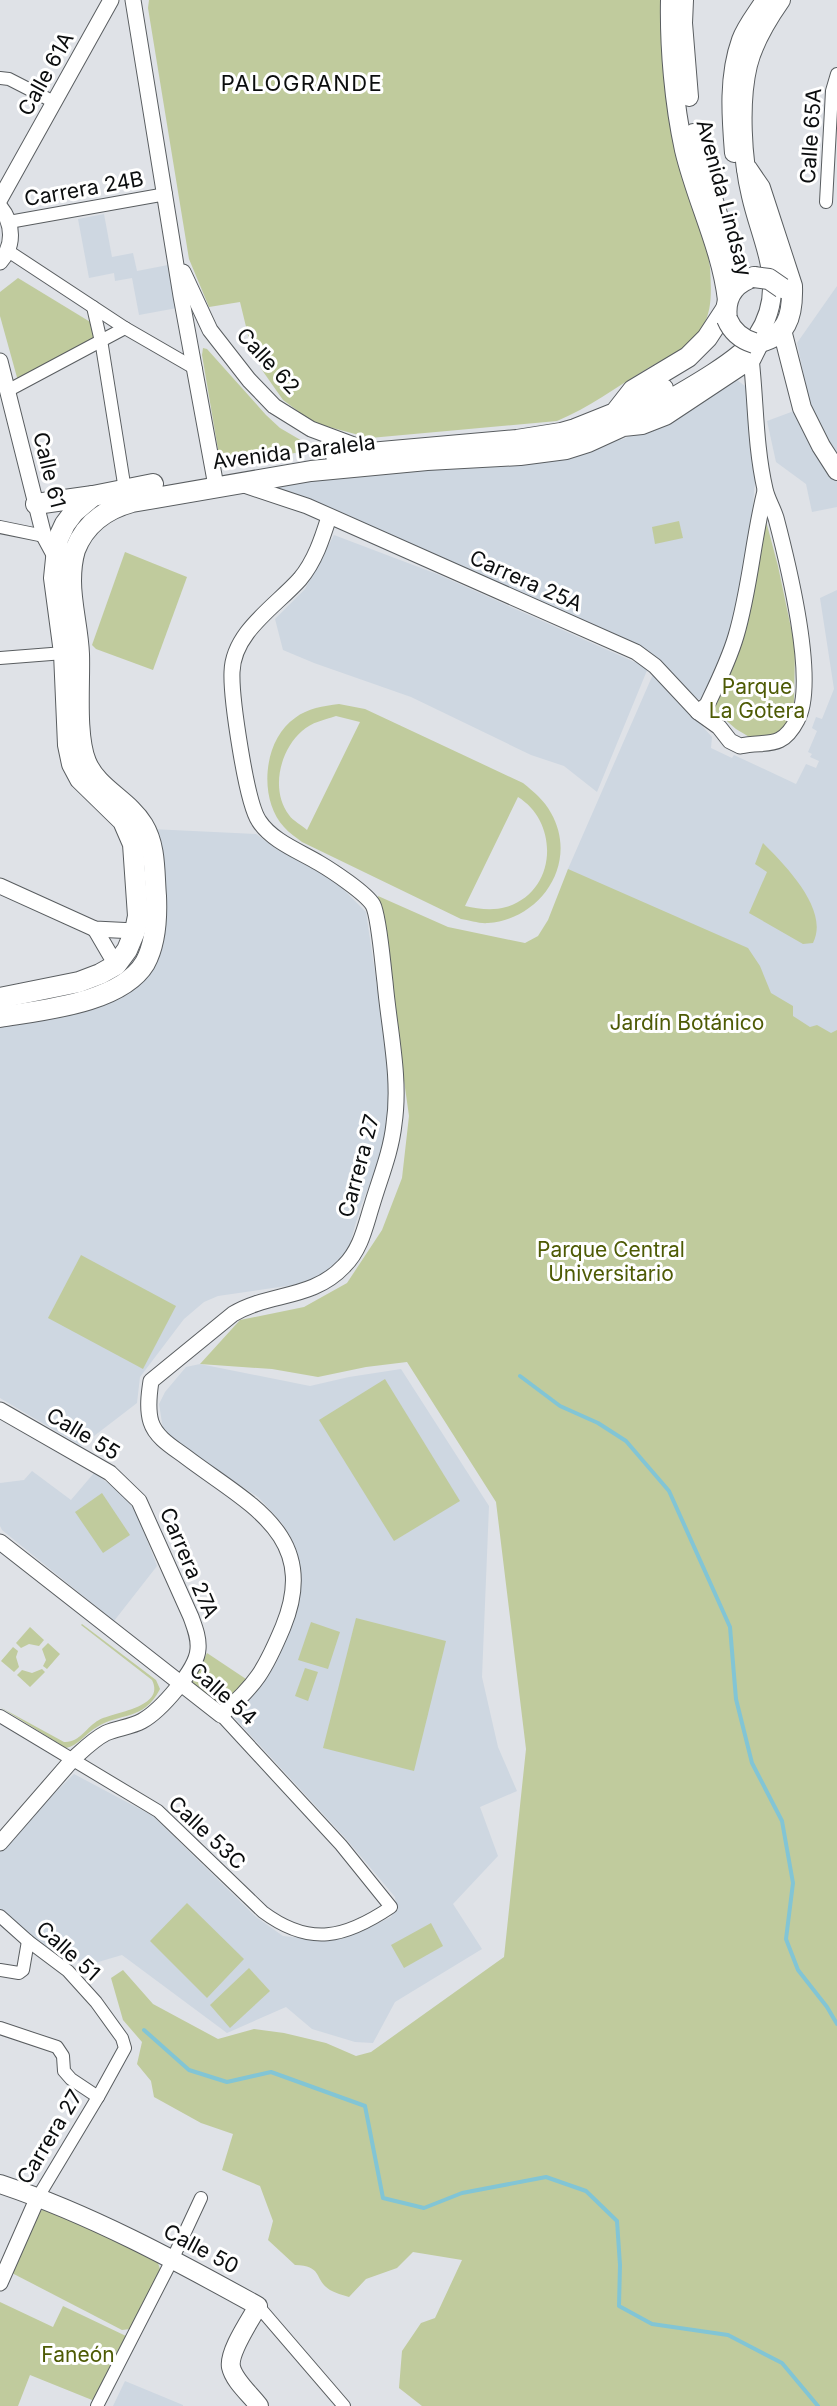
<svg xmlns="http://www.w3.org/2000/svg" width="837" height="2406" font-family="Inter,sans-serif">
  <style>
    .built { fill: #ced7e1 }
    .green { fill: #c0cb9d; fill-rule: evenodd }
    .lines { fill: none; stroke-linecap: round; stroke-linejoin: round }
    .stream { stroke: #82c5d5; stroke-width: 4 }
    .minor-casing { stroke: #595d60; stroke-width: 14 }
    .tertiary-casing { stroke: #595d60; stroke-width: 17 }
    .secondary-casing { stroke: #595d60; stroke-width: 20 }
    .primary-casing { stroke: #595d60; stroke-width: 22 }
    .minor { stroke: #fff; stroke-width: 12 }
    .tertiary { stroke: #fff; stroke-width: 15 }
    .secondary { stroke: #fff; stroke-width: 18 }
    .primary { stroke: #fff; stroke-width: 20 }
    .primary-bridge-casing { stroke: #595d60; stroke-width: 22; stroke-linecap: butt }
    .primary-bridge { stroke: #fff; stroke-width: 20 }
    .labels { text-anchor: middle; stroke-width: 6; stroke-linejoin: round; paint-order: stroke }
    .street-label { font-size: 21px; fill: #0b0d0e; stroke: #fff }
    .park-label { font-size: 21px; fill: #4e5b05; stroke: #fff }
    .neighbourhood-label { font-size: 22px; letter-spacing: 1.5px; fill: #0b0d0e; stroke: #fff }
  </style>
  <rect width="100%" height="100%" fill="#dfe2e7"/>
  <!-- built -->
  <g class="built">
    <path d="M104,214L112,257L133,253L137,271L168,265L177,308L139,315L132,278L115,281L114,273L89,278L78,219Z"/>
    <path d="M837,286V507L812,512L806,484L776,462L767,421L810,405L797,343Z"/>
    <path d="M732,376L750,390L757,462L749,546L733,630L704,702L689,694L671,672L255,484L614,428L621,440L653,426Z"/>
    <path d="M334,535L437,574L648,668L597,792L564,766L531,755L411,697L314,663L283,650L275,619L305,589Z"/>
    <path d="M837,590V1253L546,942L568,869L654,672L712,737L711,748L732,758L734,755L796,784L806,764L816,768L819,761L810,757L812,754L808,752L817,731L812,728L816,717L822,719L834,689L820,598Z"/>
    <path d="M151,829L256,834L278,850L328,874L366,912L393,1094L382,1153L360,1208L347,1255L334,1267L307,1283L218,1296L204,1302L184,1319L140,1377L137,1403L81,1446L0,1398V1027L61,1011L95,1007L116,999L138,984L146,975Z"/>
    <path d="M200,1364L310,1386L349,1377L401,1369L489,1506L482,1677L498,1747L517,1791L480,1807L498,1856L453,1904L482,1949L395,2002L373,2043L355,2042L312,2029L286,2007L227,2033L122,1955L88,1965L43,1946L0,1913V1847L74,1774L153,1816L256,1917L283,1936L311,1939H334L358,1933L391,1917L396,1906L395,1897L347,1840L231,1714L271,1668L288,1635L296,1611L300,1584L297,1559L292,1539L282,1523L258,1497L173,1441L163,1429L159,1404L165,1392L186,1367Z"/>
    <path d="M32,1471L71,1500L94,1473L123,1494L137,1514L157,1566L114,1621L2,1530L0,1526V1483L24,1480Z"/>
    <path d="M125,2381L183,2405V2406H113Z"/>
  </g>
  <!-- green -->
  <g class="green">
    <path d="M149,0H664L710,267C711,287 713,309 703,326C690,349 666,357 645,370C615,388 590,407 557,421L370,438L314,423L283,400L262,370L250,343L240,302L209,307L189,259L148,8Z"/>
    <path d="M18,278L110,334L18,381L0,316V292Z"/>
    <path d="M203,348L207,349L266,415L280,428L316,449L221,467L202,355Z"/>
    <path d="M679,521L683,538L655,544L652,527Z"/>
    <path d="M766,521L778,566L795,647L794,706L791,718L780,730L774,734L751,738L736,729L714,710L734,655Z"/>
    <path d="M125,552L187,577L153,670L96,649L92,645Z"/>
    <path d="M339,704L365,709L523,783C534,792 544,800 551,813C579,862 542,919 488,923C480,924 469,920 461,919L302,842C296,837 289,833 284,827C258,799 263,740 295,718C308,708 323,706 339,704ZM336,716L360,722L307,830C302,825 293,821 289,815C270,790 280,750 302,731C312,722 324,720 336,716ZM518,797C560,823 557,892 506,907C493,911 478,909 465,906Z"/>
    <path d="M763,843C785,865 830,910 813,943L803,944L749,913L767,872L755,864Z"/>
    <path d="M568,869L748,948L760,966L771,993L793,1006V1016L810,1027L817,1025L831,1033L837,1030V2406H422L399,2388L402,2351L421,2323L435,2318L462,2260L413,2252L397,2268L366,2279L349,2297C343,2295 335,2293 330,2290C313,2279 324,2266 295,2265L268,2240L273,2221L260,2186L222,2170L233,2134L201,2123L154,2097L151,2081L137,2064L142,2042L123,2020L111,1978L123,1970L153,2004L218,2039L254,2029L284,2033L326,2043L356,2056L371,2052L504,1957L526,1749L496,1502L407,1362L366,1367L318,1377L272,1369L200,1364L240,1320L304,1307L347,1283L382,1230L402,1178L409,1116L378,896L448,927L525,943L538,936L548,920Z"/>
    <path d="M81,1255L176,1306L143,1369L48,1318Z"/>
    <path d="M385,1379L460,1501L394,1541L319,1420Z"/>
    <path d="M102,1493L130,1535L103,1553L75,1512Z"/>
    <path d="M356,1618L446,1641L414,1771L323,1748Z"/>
    <path d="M311,1622L340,1632L328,1669L298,1660Z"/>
    <path d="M82,1624L156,1680L160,1689C143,1722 120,1712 97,1727C86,1733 78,1746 66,1748L0,1707L64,1742C80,1743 86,1727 99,1720C113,1712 166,1708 152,1680L81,1625Z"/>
    <path d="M30,1627L44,1640L39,1646L29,1644L21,1648L16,1643Z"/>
    <path d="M48,1643L60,1654L47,1669L43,1666L46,1660L42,1649Z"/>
    <path d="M13,1647L18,1651L16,1657L19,1667L14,1672L1,1661Z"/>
    <path d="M207,1653L249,1681L222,1707L191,1685Z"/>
    <path d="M305,1668L318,1672L308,1701L295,1696Z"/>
    <path d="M42,1669L45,1672L30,1687L17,1675L22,1670L32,1673Z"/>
    <path d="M187,1903L244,1959L207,1998L150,1941Z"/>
    <path d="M431,1923L443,1946L404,1968L391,1945Z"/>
    <path d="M249,1968L270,1991L230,2028L210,2005Z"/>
    <path d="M50,2207L157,2260L160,2269L130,2329L122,2330L10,2272L40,2211Z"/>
    <path d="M0,2302L53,2327L63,2306L126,2336L97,2402L30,2375L18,2406H0Z"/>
  </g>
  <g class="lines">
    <!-- stream -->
    <g class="stream">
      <path d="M520,1376L560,1406L598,1423L626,1441L669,1491L730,1627L736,1699L752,1763L782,1821L793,1883L786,1939L798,1970L827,2007L837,2024"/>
      <path d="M144,2030L189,2070L227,2082L271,2072L365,2106L383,2198L424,2208L462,2193L546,2177L586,2191L617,2221L620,2265L619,2306L652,2324L728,2335L782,2363L818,2406"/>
    </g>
    <!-- minor casing -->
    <g class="minor-casing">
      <g id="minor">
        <path d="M0,78L9,79L54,102"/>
        <path d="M826,202L832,91L837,74"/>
        <path d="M9,222L166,194"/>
        <path d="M8,251L125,328L196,369"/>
        <path d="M93,307L102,346L125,490"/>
        <path d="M7,391L125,328"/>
        <path d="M0,527L44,536"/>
        <path d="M0,658L64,653"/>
        <path d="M0,1716L158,1811L263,1912C310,1947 345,1938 391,1907L341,1845L221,1715"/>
        <path d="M0,1916L28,1941L68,1971L96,2002L122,2038L125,2048L98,2097L38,2197"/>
        <path d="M0,1970L19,1973L23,1970L28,1941"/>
        <path d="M0,2028L57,2047L63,2056L64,2071L71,2079L98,2097"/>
        <path d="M258,2306L344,2406"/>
        <path d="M97,2406L173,2258L201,2198"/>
      </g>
    </g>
    <!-- tertiary casing -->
    <g class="tertiary-casing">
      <g id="tertiary">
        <path d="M133,0L181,296L216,486"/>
        <path d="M0,199L111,0"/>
        <path d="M0,207C14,224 14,246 0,262"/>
        <path d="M183,272L210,330L249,380L274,406L311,429L370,451"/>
        <path d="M0,361L44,536L58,562"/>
        <path d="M241,484L307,506L636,652L655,666L698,712L719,727L730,741L740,746C766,740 781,751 797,720C818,683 787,560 776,518C773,508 767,499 765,489C755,445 756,401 751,358"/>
        <path d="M698,712L707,705C718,682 729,660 736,636C750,589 753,539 765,491"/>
        <path d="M0,886L95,929L135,931"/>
        <path d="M95,929L116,965"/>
        <path d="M0,1410L110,1473L139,1501L191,1617C195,1628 199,1638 198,1649C197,1670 160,1711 142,1721C131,1727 118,1728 106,1733C94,1739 84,1749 73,1759L0,1843"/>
        <path d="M0,1542L221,1715C256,1685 265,1670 283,1627C321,1535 248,1504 186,1457C174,1448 156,1438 151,1422C147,1409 149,1394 151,1381L233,1314C270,1292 312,1300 344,1266C361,1249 365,1227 372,1205C380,1178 391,1152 394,1124C401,1078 389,1029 385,982C383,967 379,916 373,905C366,893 331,870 319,863C299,851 272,841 259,821C246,802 231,697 232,672C233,632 276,606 300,579C315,561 322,539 329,517"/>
        <path d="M0,2283L38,2197"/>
      </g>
    </g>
    <!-- secondary casing -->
    <g class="secondary-casing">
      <g id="secondary">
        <path d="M670,0C669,48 674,104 684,150C696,201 721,248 727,300"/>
        <path d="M684,0L683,23L689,97"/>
        <path d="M693,133L730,253L738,271L747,279"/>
        <path d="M734,153C731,116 728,76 741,40C746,26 757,13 765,0"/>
        <path d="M782,330L802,408L821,446L837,471"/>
        <path d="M615,413L664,388"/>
        <path d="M624,425C657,405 737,365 757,336C789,288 762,245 751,196C742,159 739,102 748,65C754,41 767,20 781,0"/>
        <path d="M0,2184C90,2214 175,2260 258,2306C251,2319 228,2352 231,2367C234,2381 251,2395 259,2406"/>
      </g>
    </g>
    <!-- primary casing -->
    <g class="primary-casing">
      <g id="primary">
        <path d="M747,169L760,188L792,286C793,317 787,338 754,343"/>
        <path d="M727,319C724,298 733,283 754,277"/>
        <path d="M336,456L517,440L561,433L575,429L615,413L633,390L688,357L707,338L726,309"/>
        <path d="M36,504L93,496"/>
        <path d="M0,998L79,982L100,974L116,965L127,950L135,931L138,916L133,844L123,821L80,779L72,764L68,745L64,653L54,578L58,539L65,524L74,512L93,496L153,484"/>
        <path d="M0,1017C42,1010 121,1003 145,963C156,943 157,918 156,896C154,873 156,846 143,825C128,800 97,789 86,762C75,735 80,684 79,654C78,629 71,605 71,581C71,571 72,560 75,550C85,524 106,509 132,502L311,471L427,460L520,455L566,449L588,442L623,426L642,424L665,415L751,358L759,342"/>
      </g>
    </g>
    <!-- minor -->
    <use href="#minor" class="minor"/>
    <!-- tertiary -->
    <use href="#tertiary" class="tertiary"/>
    <!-- secondary -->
    <use href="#secondary" class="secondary"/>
    <!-- primary -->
    <use href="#primary" class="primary"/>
    <!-- primary-bridge casing -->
    <g class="primary-bridge-casing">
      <g id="primary-bridge">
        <path d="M754,277L769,279L782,288"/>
        <path d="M727,319C732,331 741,339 754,343"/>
      </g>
    </g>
    <!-- primary-bridge -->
    <use href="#primary-bridge" class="primary-bridge"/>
  </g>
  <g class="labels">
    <!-- street labels -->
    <g class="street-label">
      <text transform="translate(46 74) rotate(-61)" y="7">Calle 61A</text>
      <text transform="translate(811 136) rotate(-86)" y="7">Calle 65A</text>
      <text transform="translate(84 189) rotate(-10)" y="7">Carrera 24B</text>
      <text transform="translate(724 198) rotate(75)" y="7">Avenida Lindsay</text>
      <text transform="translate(268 361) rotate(47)" y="7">Calle 62</text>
      <text transform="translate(294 452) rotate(-7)" y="7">Avenida Paralela</text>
      <text transform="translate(49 470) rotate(76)" y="7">Calle 61</text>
      <text transform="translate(526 581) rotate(24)" y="7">Carrera 25A</text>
      <text transform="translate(359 1166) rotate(-75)" y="7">Carrera 27</text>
      <text transform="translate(83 1434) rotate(31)" y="7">Calle 55</text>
      <text transform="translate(189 1563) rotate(67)" y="7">Carrera 27A</text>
      <text transform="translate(223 1694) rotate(42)" y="7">Calle 54</text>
      <text transform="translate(207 1833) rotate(43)" y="7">Calle 53C</text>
      <text transform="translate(68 1951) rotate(42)" y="7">Calle 51</text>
      <text transform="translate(50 2137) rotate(-59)" y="7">Carrera 27</text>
      <text transform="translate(201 2249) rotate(28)" y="7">Calle 50</text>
    </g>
    <!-- park labels -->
    <g class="park-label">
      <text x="757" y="694">Parque<tspan x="757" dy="24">La Gotera</tspan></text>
      <text x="687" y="1030">Jardín Botánico</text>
      <text x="611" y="1257">Parque Central<tspan x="611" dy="24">Universitario</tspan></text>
      <text x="78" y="2362">Faneón</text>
    </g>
    <!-- neighbourhood labels -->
    <g class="neighbourhood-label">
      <text x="302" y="91">PALOGRANDE</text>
    </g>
  </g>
</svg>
